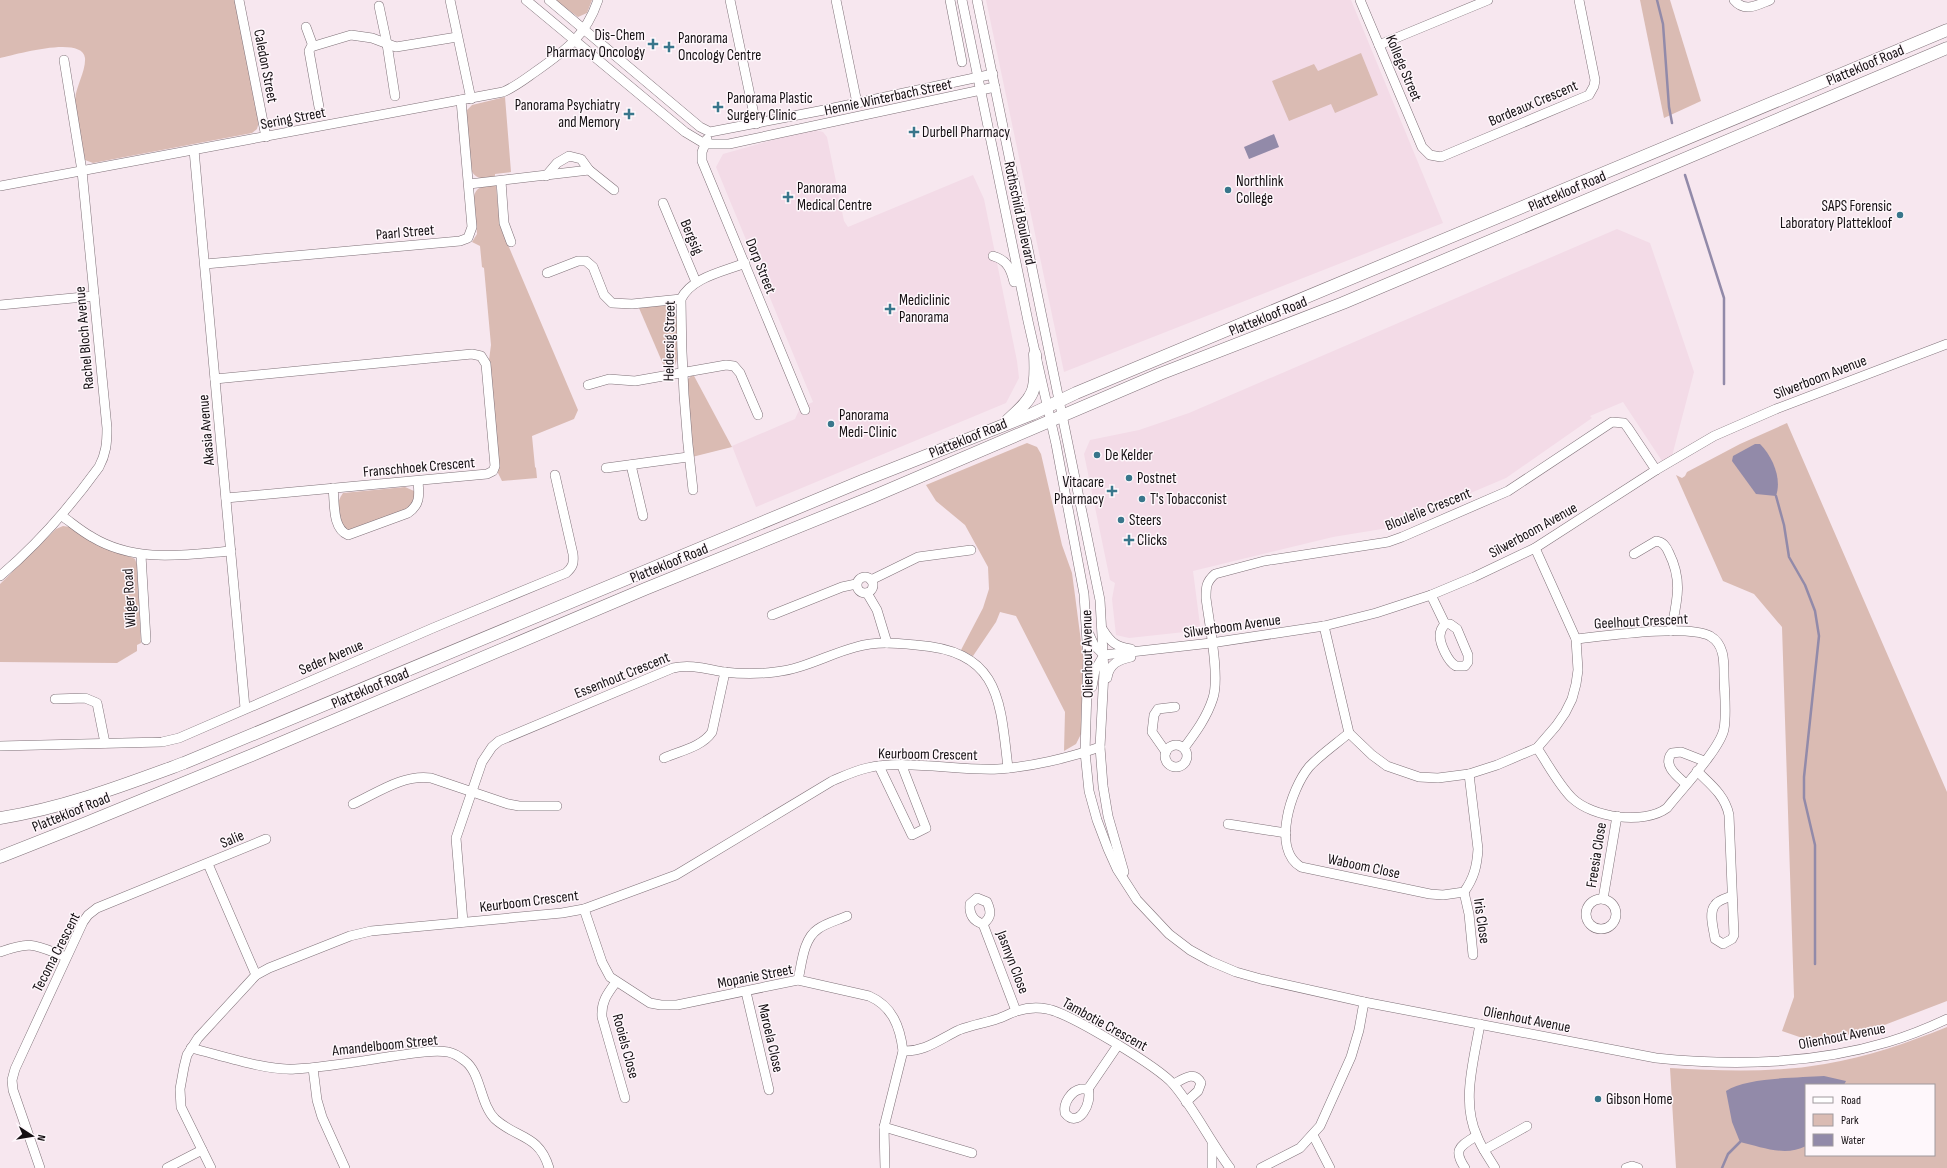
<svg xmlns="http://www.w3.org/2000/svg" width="1947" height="1168" font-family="'Sofia Sans Condensed',sans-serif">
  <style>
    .built { fill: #f3dbe7 }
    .green { fill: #dabbb3; fill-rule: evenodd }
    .water { fill: #928aa9 }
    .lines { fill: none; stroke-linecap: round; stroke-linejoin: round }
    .stream { stroke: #928aa9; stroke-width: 2.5 }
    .minor-casing { stroke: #7f7178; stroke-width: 10 }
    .major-casing { stroke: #7f7178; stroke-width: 13 }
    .minor { stroke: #fff; stroke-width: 9 }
    .major { stroke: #fff; stroke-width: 12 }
    .poi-dot { fill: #38768b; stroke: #fef7fb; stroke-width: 1.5 }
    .labels { text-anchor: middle; stroke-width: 3; stroke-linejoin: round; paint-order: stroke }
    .poi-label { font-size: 15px; fill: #140f12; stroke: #fef7fb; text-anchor: start }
    .street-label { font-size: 15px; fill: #140f12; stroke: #fef7fb }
  </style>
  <rect width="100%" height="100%" fill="#f7e7ef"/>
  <!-- built -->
  <g class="built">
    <path d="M986,0H1351L1443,223L1064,372Z"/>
    <path d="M816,130L823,132L827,137L844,221L848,227L973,175L984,199L1017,361L1019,378L1006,403L756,507L732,446L795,419L800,408L813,402L716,167L723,154L783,137Z"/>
    <path d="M1617,229L1650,243L1694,372L1672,456L1662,461L1623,402L1590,416L1592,418L1506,478L1388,528L1333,537L1193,571L1200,625L1194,631L1129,638L1116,635L1112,599L1115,583L1110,580L1084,454L1090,440L1139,430L1189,413Z"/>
  </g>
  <!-- green -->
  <g class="green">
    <path d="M0,0H235L259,122L257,129L252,133L93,163L85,160C82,142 73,117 75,100C76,86 86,71 85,58C82,35 15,55 0,58Z"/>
    <path d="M555,0H592L587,13L578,17Z"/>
    <path d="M1640,0H1670L1701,101L1664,118Z"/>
    <path d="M1361,53L1378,95L1335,113L1331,104L1289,121L1272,81L1314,64L1318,71Z"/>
    <path d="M505,97L511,172L495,174V177C485,178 475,181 471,169L466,111L472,105Z"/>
    <path d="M496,185L500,226L578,410L574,419L532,436L535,467L536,468L537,478L502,481L497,471L489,360L491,345L484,268L482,267L480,246L472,242L477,234L474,197C476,185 486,186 496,185Z"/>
    <path d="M665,305L673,308C679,316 680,360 674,367L666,371L639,308Z"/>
    <path d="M693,374L732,447L692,457L687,380Z"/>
    <path d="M1787,423L1947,792V1001L1874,1029L1814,1042L1782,1031L1794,997L1782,627L1754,594L1723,581L1676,475L1682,478L1685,476L1687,472L1740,444Z"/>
    <path d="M1027,443L1037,447L1041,454L1062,545L1072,573L1076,603L1083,657L1081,734L1076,744L1064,751L1065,712L1016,616L1000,612L996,622L973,656L961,650L983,608L989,589L988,567L965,525L936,501L926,485Z"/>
    <path d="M405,487L414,491C416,500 413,503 408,509L348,530C338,523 334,504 343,493Z"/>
    <path d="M63,526L70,527L135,559L137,565L141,643L137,645V651L117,663L0,662V584L56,529Z"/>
    <path d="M1947,1027V1168H1676L1670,1068C1721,1071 1774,1073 1825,1064C1867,1057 1907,1043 1947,1027ZM1806,1085H1934V1155H1806Z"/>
  </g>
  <!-- water -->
  <g class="water">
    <path d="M1274,134L1279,147L1249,159L1244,147Z"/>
    <path d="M1755,444H1760C1773,457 1782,479 1776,496L1756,494L1732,461L1733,456Z"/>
    <path d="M1824,1076L1846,1081L1844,1085H1806V1146C1785,1157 1762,1147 1740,1142L1732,1122L1726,1091C1747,1077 1798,1078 1824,1076Z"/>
  </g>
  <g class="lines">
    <!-- stream -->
    <g class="stream">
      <path d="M1657,0L1663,24L1669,107L1672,123"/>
      <path d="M1685,175L1724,298V384"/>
      <path d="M1776,496L1784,525L1789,557L1805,585L1815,611L1819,636L1804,777V798L1815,845V964"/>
      <path d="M1722,1168L1728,1154L1740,1142"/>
    </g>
    <!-- minor casing -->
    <g class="minor-casing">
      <g id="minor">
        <path d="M239,0L266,137"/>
        <path d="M450,0L471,99"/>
        <path d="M526,0L685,132L705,144H729L995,87"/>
        <path d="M549,0L700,127L710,132L824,110L993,74"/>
        <path d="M730,0L756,124"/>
        <path d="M836,0L857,103"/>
        <path d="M950,0L962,62"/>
        <path d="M962,0L1028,321L1056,444L1084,594L1088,658L1085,752L1089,791L1097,820L1108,849L1117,869L1137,900L1169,934L1190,950L1210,961L1236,972L1261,979L1364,1002L1656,1058C1732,1066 1814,1064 1888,1042C1908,1036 1928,1028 1947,1019"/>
        <path d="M977,0L1100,600L1104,672L1100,747L1103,786L1108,816L1124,872"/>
        <path d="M1360,0L1422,147L1430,155L1441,157L1589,95L1594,86L1595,80L1579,0"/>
        <path d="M1734,0C1745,13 1757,5 1770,0"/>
        <path d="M379,6L387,44L395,96"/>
        <path d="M306,27L313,46"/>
        <path d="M1379,45L1488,0"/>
        <path d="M319,107L309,51L311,47L351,35L372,38L396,47L457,37"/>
        <path d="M707,139L702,152V161L805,410"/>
        <path d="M194,150L245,708"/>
        <path d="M546,176L557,163L569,156L581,159L589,170"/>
        <path d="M501,181L504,223L511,242"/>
        <path d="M469,184L589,170L614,190"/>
        <path d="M0,186L503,92C515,87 525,79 535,72C565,51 586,36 598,0"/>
        <path d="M663,203L696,282"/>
        <path d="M993,256C1007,260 1011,269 1014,282"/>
        <path d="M205,264L460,241L468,238L472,227L461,100"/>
        <path d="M547,273L578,261H586L593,267L604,295L612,303L632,304L681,299"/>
        <path d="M0,305L94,296"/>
        <path d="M215,379L472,354L481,356L486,364L495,466L493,471L487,474L226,498"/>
        <path d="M588,385L609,379L635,381L726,365L734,366L740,373L758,415"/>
        <path d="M631,465L643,516"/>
        <path d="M606,468L688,457"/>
        <path d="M333,488C335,504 332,528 348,535L408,513C421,504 419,494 418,481"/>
        <path d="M693,490C685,426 681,363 681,299C692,277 723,272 745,263"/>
        <path d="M62,516C72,523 81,531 92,537C135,563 183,555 231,551"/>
        <path d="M1634,554L1656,541C1663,542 1666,546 1669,553C1683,581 1677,601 1671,631"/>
        <path d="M141,555L146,640"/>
        <path d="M0,576C38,544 70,507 99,467C106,454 107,443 107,428L82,171L64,60"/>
        <circle cx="865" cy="585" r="8"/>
        <path d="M871,580L918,557L971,550"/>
        <path d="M867,593L877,610L887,643"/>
        <path d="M1431,595L1445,624"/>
        <path d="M772,615L842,587L856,584"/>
        <path d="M1445,624H1450L1457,629L1468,655V662L1465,666H1456C1448,662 1440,644 1440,636C1440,630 1442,628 1445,624Z"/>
        <path d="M1324,626L1349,733L1372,755L1387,766L1419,777L1438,778L1469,774L1497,765L1537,748L1556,726L1565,713L1572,699L1576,684L1578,670L1576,639L1535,548"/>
        <path d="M1103,630C1111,643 1117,647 1131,649"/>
        <path d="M1089,634L1094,645L1104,655"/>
        <path d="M1104,655L1211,643L1324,626L1376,613L1431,595L1474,577L1535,548L1656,470L1714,436L1776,409L1947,344"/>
        <path d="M1107,678C1109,664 1118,660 1131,657"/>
        <path d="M1092,687L1095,670L1104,655"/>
        <path d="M55,699L85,698L97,703L105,743"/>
        <path d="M1349,733C1336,744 1320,755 1309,767C1291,789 1271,849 1301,867L1430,894L1443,895L1464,892C1474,878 1477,866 1478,849L1469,774"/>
        <circle cx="1176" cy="756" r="11"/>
        <path d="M0,746L162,742L179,738L433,628L566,573C573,567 574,563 573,554L555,475"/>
        <path d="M1184,748C1196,732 1207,717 1213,698C1220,677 1209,622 1206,598C1206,587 1206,582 1215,574L1264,561L1388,542L1402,537L1508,491L1612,422L1624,423L1628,428L1656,470"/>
        <path d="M1537,748C1548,764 1558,784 1572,798C1593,818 1644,825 1667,808C1681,790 1720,749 1724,729C1727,712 1724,691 1724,674C1724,660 1724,644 1710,636C1687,624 1604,636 1576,639"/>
        <path d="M1166,752L1152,732L1154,715L1158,709L1175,707"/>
        <path d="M664,758C680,751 702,747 712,732L725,672"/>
        <path d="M879,766L912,835L926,828L902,766"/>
        <path d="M1697,771C1710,784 1725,795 1729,815L1734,935L1732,939L1723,944L1715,939C1714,930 1708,913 1715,905C1718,900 1727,898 1732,896"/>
        <path d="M1686,784C1677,776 1662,765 1672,753L1681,752L1704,761"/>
        <path d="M353,804C377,793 403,774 431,778L508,804L519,806H557"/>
        <path d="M1228,824L1286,833"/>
        <path d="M208,864L256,975"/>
        <path d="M1464,892L1469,914L1473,955"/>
        <path d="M977,898L987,902C991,911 992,917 983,924C973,921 969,914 970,904Z"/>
        <path d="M1603,899L1617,816"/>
        <circle cx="1601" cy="914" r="15"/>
        <path d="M584,909L602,962L610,977L650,1003L661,1005H677L798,980L869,996C892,1006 900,1026 903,1051L884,1127L885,1168"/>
        <path d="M463,922L456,838L482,762L492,747L499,741L673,668C691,664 706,669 724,672C741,674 759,674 775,672C804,669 829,654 856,647C876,641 896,643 916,645C1000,651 1000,699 1008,768"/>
        <path d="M983,924L1016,1011"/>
        <path d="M0,952C32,940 35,945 66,957"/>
        <path d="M798,980C802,963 803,939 818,929C826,923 838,920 847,916"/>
        <path d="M616,982C607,994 601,1002 602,1017L625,1098"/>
        <path d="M746,992L769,1090"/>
        <path d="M1480,1024C1474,1060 1461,1102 1477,1136C1481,1147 1489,1158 1495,1168"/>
        <path d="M191,1048C220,1055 267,1071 295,1069C328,1067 361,1061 394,1056C412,1054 430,1049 448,1052C454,1053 460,1057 465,1061C481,1073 480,1104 495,1119C517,1139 539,1134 549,1168"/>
        <path d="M903,1051C925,1052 940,1039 959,1030C971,1025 985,1023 997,1019C1004,1017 1010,1013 1017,1011C1026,1008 1037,1007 1047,1009C1069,1013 1159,1067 1174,1085C1195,1110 1210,1141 1230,1168"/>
        <path d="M313,1068L317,1100L322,1117L345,1168"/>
        <path d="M1174,1084C1183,1079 1194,1070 1201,1083L1198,1091L1186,1102"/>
        <path d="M1081,1089H1088C1093,1103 1078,1130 1065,1113C1063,1103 1071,1091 1081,1089Z"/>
        <path d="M1088,1089L1118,1045"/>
        <path d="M884,1127L972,1153"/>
        <path d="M1313,1135L1330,1168"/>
        <path d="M1212,1144V1168"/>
        <path d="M1484,1150L1527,1126"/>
        <path d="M40,1168L13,1090L12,1080L15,1069L83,922L88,915L97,908L266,839"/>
        <path d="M167,1168L202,1150"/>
        <path d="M211,1168L181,1107L180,1089L184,1067L187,1055L198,1038L256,975L269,968L350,936L371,931L562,913L584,909L676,875L832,781C844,776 854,771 867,768C906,759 957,771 998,769C1030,767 1069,758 1100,747"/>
        <path d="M1261,1168L1300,1148L1320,1126L1351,1057L1359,1030L1364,1002"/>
        <path d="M1465,1168C1452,1149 1461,1146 1476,1136"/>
        <path d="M1626,1168L1632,1166L1638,1168"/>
      </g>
    </g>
    <!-- major casing -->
    <g class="major-casing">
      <g id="major">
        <path d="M1008,420C1035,396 1037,391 1035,354"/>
        <path d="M0,818C64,808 124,785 184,763L862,481L1032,414L1076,393L1947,30"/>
        <path d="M0,857L86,823L257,753L645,589L872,497L1160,374L1343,303L1947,48"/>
      </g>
    </g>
    <!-- minor -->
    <use href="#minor" class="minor"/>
    <!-- major -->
    <use href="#major" class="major"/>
  </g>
  <!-- markers -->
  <g class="poi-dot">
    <path d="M651 38h4v4h4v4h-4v4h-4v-4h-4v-4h4z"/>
    <path d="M667 41h4v4h4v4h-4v4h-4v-4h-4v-4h4z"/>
    <path d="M716 101h4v4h4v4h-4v4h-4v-4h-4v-4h4z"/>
    <path d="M627 108h4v4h4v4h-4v4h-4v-4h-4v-4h4z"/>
    <path d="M912 126h4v4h4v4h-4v4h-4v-4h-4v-4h4z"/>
    <circle cx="1228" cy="190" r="4"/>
    <path d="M786 191h4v4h4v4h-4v4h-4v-4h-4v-4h4z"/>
    <circle cx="1900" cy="215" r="4"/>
    <path d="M888 303h4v4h4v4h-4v4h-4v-4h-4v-4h4z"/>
    <circle cx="831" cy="424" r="4"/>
    <circle cx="1097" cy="455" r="4"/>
    <circle cx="1129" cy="478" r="4"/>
    <path d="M1110 485h4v4h4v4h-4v4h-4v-4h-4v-4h4z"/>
    <circle cx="1142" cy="499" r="4"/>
    <circle cx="1121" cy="520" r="4"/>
    <path d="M1127 534h4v4h4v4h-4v4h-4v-4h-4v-4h4z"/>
    <circle cx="1598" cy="1099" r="4"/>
  </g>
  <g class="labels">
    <!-- poi labels -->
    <g class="poi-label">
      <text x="645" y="40" text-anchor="end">Dis-Chem<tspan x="645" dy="17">Pharmacy Oncology</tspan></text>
      <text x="678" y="43">Panorama<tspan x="678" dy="17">Oncology Centre</tspan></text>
      <text x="727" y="103">Panorama Plastic<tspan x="727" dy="17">Surgery Clinic</tspan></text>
      <text x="620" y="110" text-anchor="end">Panorama Psychiatry<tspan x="620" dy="17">and Memory</tspan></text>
      <text x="922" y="137">Durbell Pharmacy</text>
      <text x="1236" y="186">Northlink<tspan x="1236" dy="17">College</tspan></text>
      <text x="797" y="193">Panorama<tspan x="797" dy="17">Medical Centre</tspan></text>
      <text x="1892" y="211" text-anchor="end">SAPS Forensic<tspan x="1892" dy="17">Laboratory Plattekloof</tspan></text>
      <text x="899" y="305">Mediclinic<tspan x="899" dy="17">Panorama</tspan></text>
      <text x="839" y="420">Panorama<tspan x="839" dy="17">Medi-Clinic</tspan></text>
      <text x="1105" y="460">De Kelder</text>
      <text x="1137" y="483">Postnet</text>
      <text x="1104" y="487" text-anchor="end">Vitacare<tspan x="1104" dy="17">Pharmacy</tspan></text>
      <text x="1150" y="504">T's Tobacconist</text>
      <text x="1129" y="525">Steers</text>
      <text x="1137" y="545">Clicks</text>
      <text x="1606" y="1104">Gibson Home</text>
    </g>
    <!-- street labels -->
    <g class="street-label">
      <text transform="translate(1865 65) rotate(-23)" y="5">Plattekloof Road</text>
      <text transform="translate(266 66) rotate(79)" y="5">Caledon Street</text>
      <text transform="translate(1404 68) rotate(67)" y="5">Kollege Street</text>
      <text transform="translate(888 97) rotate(-12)" y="5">Hennie Winterbach Street</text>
      <text transform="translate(1533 103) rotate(-23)" y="5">Bordeaux Crescent</text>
      <text transform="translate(293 118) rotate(-11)" y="5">Sering Street</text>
      <text transform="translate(1567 191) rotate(-23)" y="5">Plattekloof Road</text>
      <text transform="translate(1020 213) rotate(78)" y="5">Rothschild Boulevard</text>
      <text transform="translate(405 232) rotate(-5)" y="5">Paarl Street</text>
      <text transform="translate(692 237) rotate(67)" y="5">Bergsig</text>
      <text transform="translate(761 266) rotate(68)" y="5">Dorp Street</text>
      <text transform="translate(1268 316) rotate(-22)" y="5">Plattekloof Road</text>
      <text transform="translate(84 338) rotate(-95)" y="5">Rachel Bloch Avenue</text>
      <text transform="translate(669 341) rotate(-89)" y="5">Heldersig Street</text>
      <text transform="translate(1820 377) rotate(-21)" y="5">Silwerboom Avenue</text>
      <text transform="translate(206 430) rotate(-95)" y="5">Akasia Avenue</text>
      <text transform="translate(968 438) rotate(-22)" y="5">Plattekloof Road</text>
      <text transform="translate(419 467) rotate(-5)" y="5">Franschhoek Crescent</text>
      <text transform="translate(1428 509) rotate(-22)" y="5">Bloulelie Crescent</text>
      <text transform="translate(1533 530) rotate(-29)" y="5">Silwerboom Avenue</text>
      <text transform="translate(669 563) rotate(-22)" y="5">Plattekloof Road</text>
      <text transform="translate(129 598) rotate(-93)" y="5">Wilger Road</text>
      <text transform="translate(1641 621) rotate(-3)" y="5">Geelhout Crescent</text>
      <text transform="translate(1232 626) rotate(-8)" y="5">Silwerboom Avenue</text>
      <text transform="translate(1087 654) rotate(-91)" y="5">Olienhout Avenue</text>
      <text transform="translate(331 657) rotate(-23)" y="5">Seder Avenue</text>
      <text transform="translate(622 675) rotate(-22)" y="5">Essenhout Crescent</text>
      <text transform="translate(370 688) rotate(-23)" y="5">Plattekloof Road</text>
      <text transform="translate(928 754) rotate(1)" y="5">Keurboom Crescent</text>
      <text transform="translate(71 812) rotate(-22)" y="5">Plattekloof Road</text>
      <text transform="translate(232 839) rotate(-23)" y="5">Salie</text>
      <text transform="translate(1596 855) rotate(-81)" y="5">Freesia Close</text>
      <text transform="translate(1364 866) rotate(12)" y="5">Waboom Close</text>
      <text transform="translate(529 901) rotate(-7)" y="5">Keurboom Crescent</text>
      <text transform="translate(1482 921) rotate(82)" y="5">Iris Close</text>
      <text transform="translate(56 952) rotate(-63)" y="5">Tecoma Crescent</text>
      <text transform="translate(1013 962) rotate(69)" y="5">Jasmyn Close</text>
      <text transform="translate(755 976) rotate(-11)" y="5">Mopanie Street</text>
      <text transform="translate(1527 1019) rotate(11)" y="5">Olienhout Avenue</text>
      <text transform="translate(1105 1024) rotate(29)" y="5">Tambotie Crescent</text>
      <text transform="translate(1842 1036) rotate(-11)" y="5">Olienhout Avenue</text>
      <text transform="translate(771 1038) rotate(77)" y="5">Maroela Close</text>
      <text transform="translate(385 1045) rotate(-6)" y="5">Amandelboom Street</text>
      <text transform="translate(626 1046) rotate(75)" y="5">Rooiels Close</text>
    </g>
  </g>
  <!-- legend -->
  <rect x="1805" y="1084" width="130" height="72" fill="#fef7fb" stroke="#a09a9e"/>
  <rect x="1813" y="1097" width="20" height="6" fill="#ffffff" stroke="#a09a9e"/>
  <text x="1841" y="1104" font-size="12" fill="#140f12">Road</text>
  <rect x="1813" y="1114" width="20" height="12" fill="#dabbb3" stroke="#a09a9e"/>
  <text x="1841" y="1124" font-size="12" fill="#140f12">Park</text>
  <rect x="1813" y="1134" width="20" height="12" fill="#928aa9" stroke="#a09a9e"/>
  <text x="1841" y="1144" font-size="12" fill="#140f12">Water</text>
  <!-- north arrow -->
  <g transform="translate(32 1136) rotate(102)" stroke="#fef7fb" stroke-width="3" paint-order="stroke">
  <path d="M0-3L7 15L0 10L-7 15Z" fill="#140f12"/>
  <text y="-6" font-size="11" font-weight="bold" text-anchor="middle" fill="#140f12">N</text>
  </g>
</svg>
